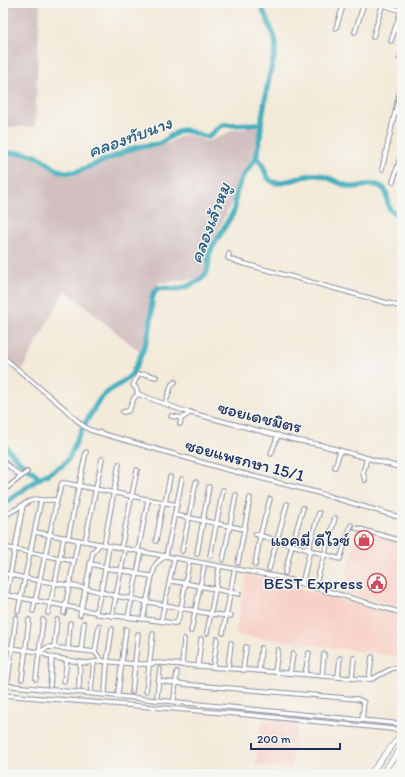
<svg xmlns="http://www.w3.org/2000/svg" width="405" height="777" font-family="Itim,'Playpen Sans Thai',sans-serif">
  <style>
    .built { fill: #f7d1c7 }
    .industrial { fill: #d2bfc0 }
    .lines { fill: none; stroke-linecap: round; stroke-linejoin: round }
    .river { stroke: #41afbe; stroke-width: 5.5 }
    .minor-casing { stroke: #878c9c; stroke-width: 5.5 }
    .major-casing { stroke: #878c9c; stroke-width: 6 }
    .minor { stroke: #fff; stroke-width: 3.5 }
    .major { stroke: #fff; stroke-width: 4.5 }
    .labels { text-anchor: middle; stroke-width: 3; stroke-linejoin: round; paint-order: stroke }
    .street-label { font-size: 17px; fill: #1b2f5e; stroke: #f6f6f2 }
    .poi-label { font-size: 17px; fill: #1b2f5e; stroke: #f6f6f2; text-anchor: end }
    .water-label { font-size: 18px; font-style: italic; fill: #285c80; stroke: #f6f6f2 }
  </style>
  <rect width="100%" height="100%" fill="#f6f6f2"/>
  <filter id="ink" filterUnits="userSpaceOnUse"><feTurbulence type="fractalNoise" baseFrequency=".025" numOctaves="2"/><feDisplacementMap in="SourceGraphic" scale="8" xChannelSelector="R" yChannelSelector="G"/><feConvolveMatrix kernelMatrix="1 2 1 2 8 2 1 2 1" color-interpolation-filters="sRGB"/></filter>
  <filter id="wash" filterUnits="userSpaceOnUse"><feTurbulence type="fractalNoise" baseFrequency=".012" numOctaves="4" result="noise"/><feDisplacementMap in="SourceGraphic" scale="16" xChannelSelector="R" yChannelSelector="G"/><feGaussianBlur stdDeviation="0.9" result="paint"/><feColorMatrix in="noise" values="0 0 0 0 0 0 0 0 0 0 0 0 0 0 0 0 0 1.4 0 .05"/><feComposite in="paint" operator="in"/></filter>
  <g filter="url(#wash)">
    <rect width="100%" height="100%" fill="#f3ead9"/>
    <!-- built -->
    <g class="built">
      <path d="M359,527L402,540V608L342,592Z"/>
      <path d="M247,574L402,617V657L235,635Z"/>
      <path d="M268,719L298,722L291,769L255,765L262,720Z"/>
    </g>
    <!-- industrial -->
    <g class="industrial">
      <path d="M3,3H40L35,127H3Z"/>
      <path d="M257,127L259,136L254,154L234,188L232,202L209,249L207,267L204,274L198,278L169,282H160L155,288L154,308L147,336L139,351L65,290L22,370L3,354V142H6V155H29L34,156L59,172L66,174L109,161L143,147L168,143L184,135L196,137L206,141L212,140L233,130Z"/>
    </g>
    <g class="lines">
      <!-- river -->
      <g class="river">
        <path d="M10,153C19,153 28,152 36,156C53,163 53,175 76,172L137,147L159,144L179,131L185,130L207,137C214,134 216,127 223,125L261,124"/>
        <path d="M256,158C257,159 259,160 260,161C265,167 265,179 273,182C286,186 305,173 318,175C330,176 341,186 353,187C361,187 369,183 377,185C394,190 382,205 393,212C395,213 399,214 402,214"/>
        <path d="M3,444L19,461L40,478"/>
        <path d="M3,505C15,496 27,486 40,478C49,473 59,469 66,462C72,455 74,445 78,437C85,424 92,410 101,398C111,386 124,384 132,374C141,357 149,339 151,320C153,309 148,297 158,288L177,289L186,287L200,280L206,274L208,268L209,254L213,246L233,213L235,207V200L237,189L241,179L256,158L260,138L261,124L268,82L275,53L276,43L274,36L260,3"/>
      </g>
    </g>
  </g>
  <g filter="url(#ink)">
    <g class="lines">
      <!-- minor casing -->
      <g class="minor-casing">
        <g id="minor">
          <path d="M377,3L402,11"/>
          <path d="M336,28L344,3"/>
          <path d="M355,32L364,3"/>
          <path d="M373,37L383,3"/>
          <path d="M391,41L402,8"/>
          <path d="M402,51L400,59H402"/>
          <path d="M382,169L402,82"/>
          <path d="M393,182L402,151"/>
          <path d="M229,254L228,258L238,262L402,307"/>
          <path d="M3,357L64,408L82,425L90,430L225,469L315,492L402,518"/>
          <path d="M138,394L136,388L133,385L138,375L145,374L156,377"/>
          <path d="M165,404L172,384L175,382"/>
          <path d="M123,412L128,411L129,410L134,398L138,394L184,411L295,440L321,445L402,468"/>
          <path d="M171,416L182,418"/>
          <path d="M180,424L181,419L191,412"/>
          <path d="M271,454L278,435"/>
          <path d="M3,461L21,477"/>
          <path d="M335,467L340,451"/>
          <path d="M365,480L363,473L367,458"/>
          <path d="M3,491L27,472"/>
          <path d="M165,503L170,477"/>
          <path d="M175,515L244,529"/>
          <path d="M3,526L5,517L9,513L30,501L36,499L41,500H57"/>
          <path d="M356,528L402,541"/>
          <path d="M35,532L279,577L402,613"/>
          <path d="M255,534L340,559L351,525"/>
          <path d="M68,538L86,452"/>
          <path d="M85,541L102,459"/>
          <path d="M156,541L163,503"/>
          <path d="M104,545L119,464"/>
          <path d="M3,547L74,561"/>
          <path d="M121,548L137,470"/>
          <path d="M308,550L319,513"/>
          <path d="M138,551L148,500"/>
          <path d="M182,551L196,482"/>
          <path d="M197,554L209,487"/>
          <path d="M210,556L223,490"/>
          <path d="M223,560L236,495"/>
          <path d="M238,563L250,498"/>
          <path d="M90,564L105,567"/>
          <path d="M255,565L260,536L270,499"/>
          <path d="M105,568L137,573"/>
          <path d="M269,569L287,504"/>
          <path d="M3,573L25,578L85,588L116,596L181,608L211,614L231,616"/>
          <path d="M285,573L292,545L303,508"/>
          <path d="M137,574L152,576"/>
          <path d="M317,580L335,518"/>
          <path d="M170,581L185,583L239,594"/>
          <path d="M302,584L310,550"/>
          <path d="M3,594L21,598"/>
          <path d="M21,598L81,609"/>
          <path d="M4,608L23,505"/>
          <path d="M81,610L96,612L97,614C123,617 148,619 173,623H176L178,620L181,608L189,563"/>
          <path d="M18,611L41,500"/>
          <path d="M33,611L57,500L61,486L62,483H65L177,505"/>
          <path d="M96,612V611L101,592L109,547"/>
          <path d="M48,613L55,583L64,537"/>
          <path d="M64,613L78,540"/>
          <path d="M80,615L93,552L100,544"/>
          <path d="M112,616L125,550"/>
          <path d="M128,617L141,554"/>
          <path d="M143,619L152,576L156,564L160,560L166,556L182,479"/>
          <path d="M161,621L174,560"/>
          <path d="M191,631L204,567"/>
          <path d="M207,633L219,569"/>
          <path d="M223,633L234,572"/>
          <path d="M3,647L40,652L50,657L86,663L102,661L135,664H149L156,663H160L362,679H372L393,668H402"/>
          <path d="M54,647L57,620"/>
          <path d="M68,649L70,623"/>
          <path d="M81,650L84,623"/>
          <path d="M40,652L46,648L50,647L95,652L102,661"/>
          <path d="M95,652L99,626"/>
          <path d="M182,665L184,639"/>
          <path d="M198,666L201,639"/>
          <path d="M213,667L217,639"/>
          <path d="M228,668L231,643"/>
          <path d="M243,670L246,647"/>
          <path d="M259,671L261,648"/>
          <path d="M275,672L278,650"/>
          <path d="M290,673L293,654"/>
          <path d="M305,674L309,653"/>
          <path d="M322,676L324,654"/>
          <path d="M338,677L340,658"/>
          <path d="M352,678L354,658"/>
          <path d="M8,679L16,617"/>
          <path d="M22,679L29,620"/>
          <path d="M36,679L43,620"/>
          <path d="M369,679L372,657"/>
          <path d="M64,681L67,660"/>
          <path d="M158,681L193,685L357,699L364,702L362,720"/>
          <path d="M3,685L402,724"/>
          <path d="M50,686L52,658"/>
          <path d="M79,688L80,662"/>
          <path d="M91,690L94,662"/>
          <path d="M146,691L153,634"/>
          <path d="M105,692L107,662L112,629"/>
          <path d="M132,692L138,634"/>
          <path d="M118,693L126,629"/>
          <path d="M3,695L250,715L402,730"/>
          <path d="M157,696L160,669"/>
          <path d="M174,699L177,672"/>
        </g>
      </g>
      <!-- major casing -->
      <g class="major-casing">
        <g id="major">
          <path d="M370,774L402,733"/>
          <path d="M381,774L402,747"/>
        </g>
      </g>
      <!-- minor -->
      <use href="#minor" class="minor"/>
      <!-- major -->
      <use href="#major" class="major"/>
    </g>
  </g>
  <!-- icons -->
  <defs>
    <g id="shop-ring" transform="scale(1)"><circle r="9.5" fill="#f6f6f2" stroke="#d1495b" stroke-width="1.5"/><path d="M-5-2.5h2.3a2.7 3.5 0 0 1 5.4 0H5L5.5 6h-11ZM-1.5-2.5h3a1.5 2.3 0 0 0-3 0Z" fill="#d1495b"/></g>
    <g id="civic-ring" transform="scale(1)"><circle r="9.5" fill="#f6f6f2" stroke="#d1495b" stroke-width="1.5"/><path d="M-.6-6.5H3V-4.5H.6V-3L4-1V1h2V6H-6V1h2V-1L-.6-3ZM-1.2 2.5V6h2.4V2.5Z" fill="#d1495b"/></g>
  </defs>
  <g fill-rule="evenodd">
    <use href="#shop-ring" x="364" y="540"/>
    <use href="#civic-ring" x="377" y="583"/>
  </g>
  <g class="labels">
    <!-- street labels -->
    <g class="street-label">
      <text transform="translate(260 417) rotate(14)" y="6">ซอยเดชมิตร</text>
      <text transform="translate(245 460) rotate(15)" y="6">ซอยแพรกษา 15/1</text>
    </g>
    <!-- poi labels -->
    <g class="poi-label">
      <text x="350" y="546">แอคมี่ ดีไวซ์</text>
      <text x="363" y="589">BEST Express</text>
    </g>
    <!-- water labels -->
    <g class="water-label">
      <text transform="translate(130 137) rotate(-20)" y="6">คลองทับนาง</text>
      <text transform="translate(210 223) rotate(-69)" y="6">คลองเล้าหมู</text>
    </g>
  </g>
  <!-- margin -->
  <rect width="405" height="777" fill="none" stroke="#f6f6f2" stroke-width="16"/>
  <!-- scale -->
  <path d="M251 743v6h89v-6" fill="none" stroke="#1b2f5e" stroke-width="2"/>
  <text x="257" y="743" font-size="12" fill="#1b2f5e" stroke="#f6f6f2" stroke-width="3" paint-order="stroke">200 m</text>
</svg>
